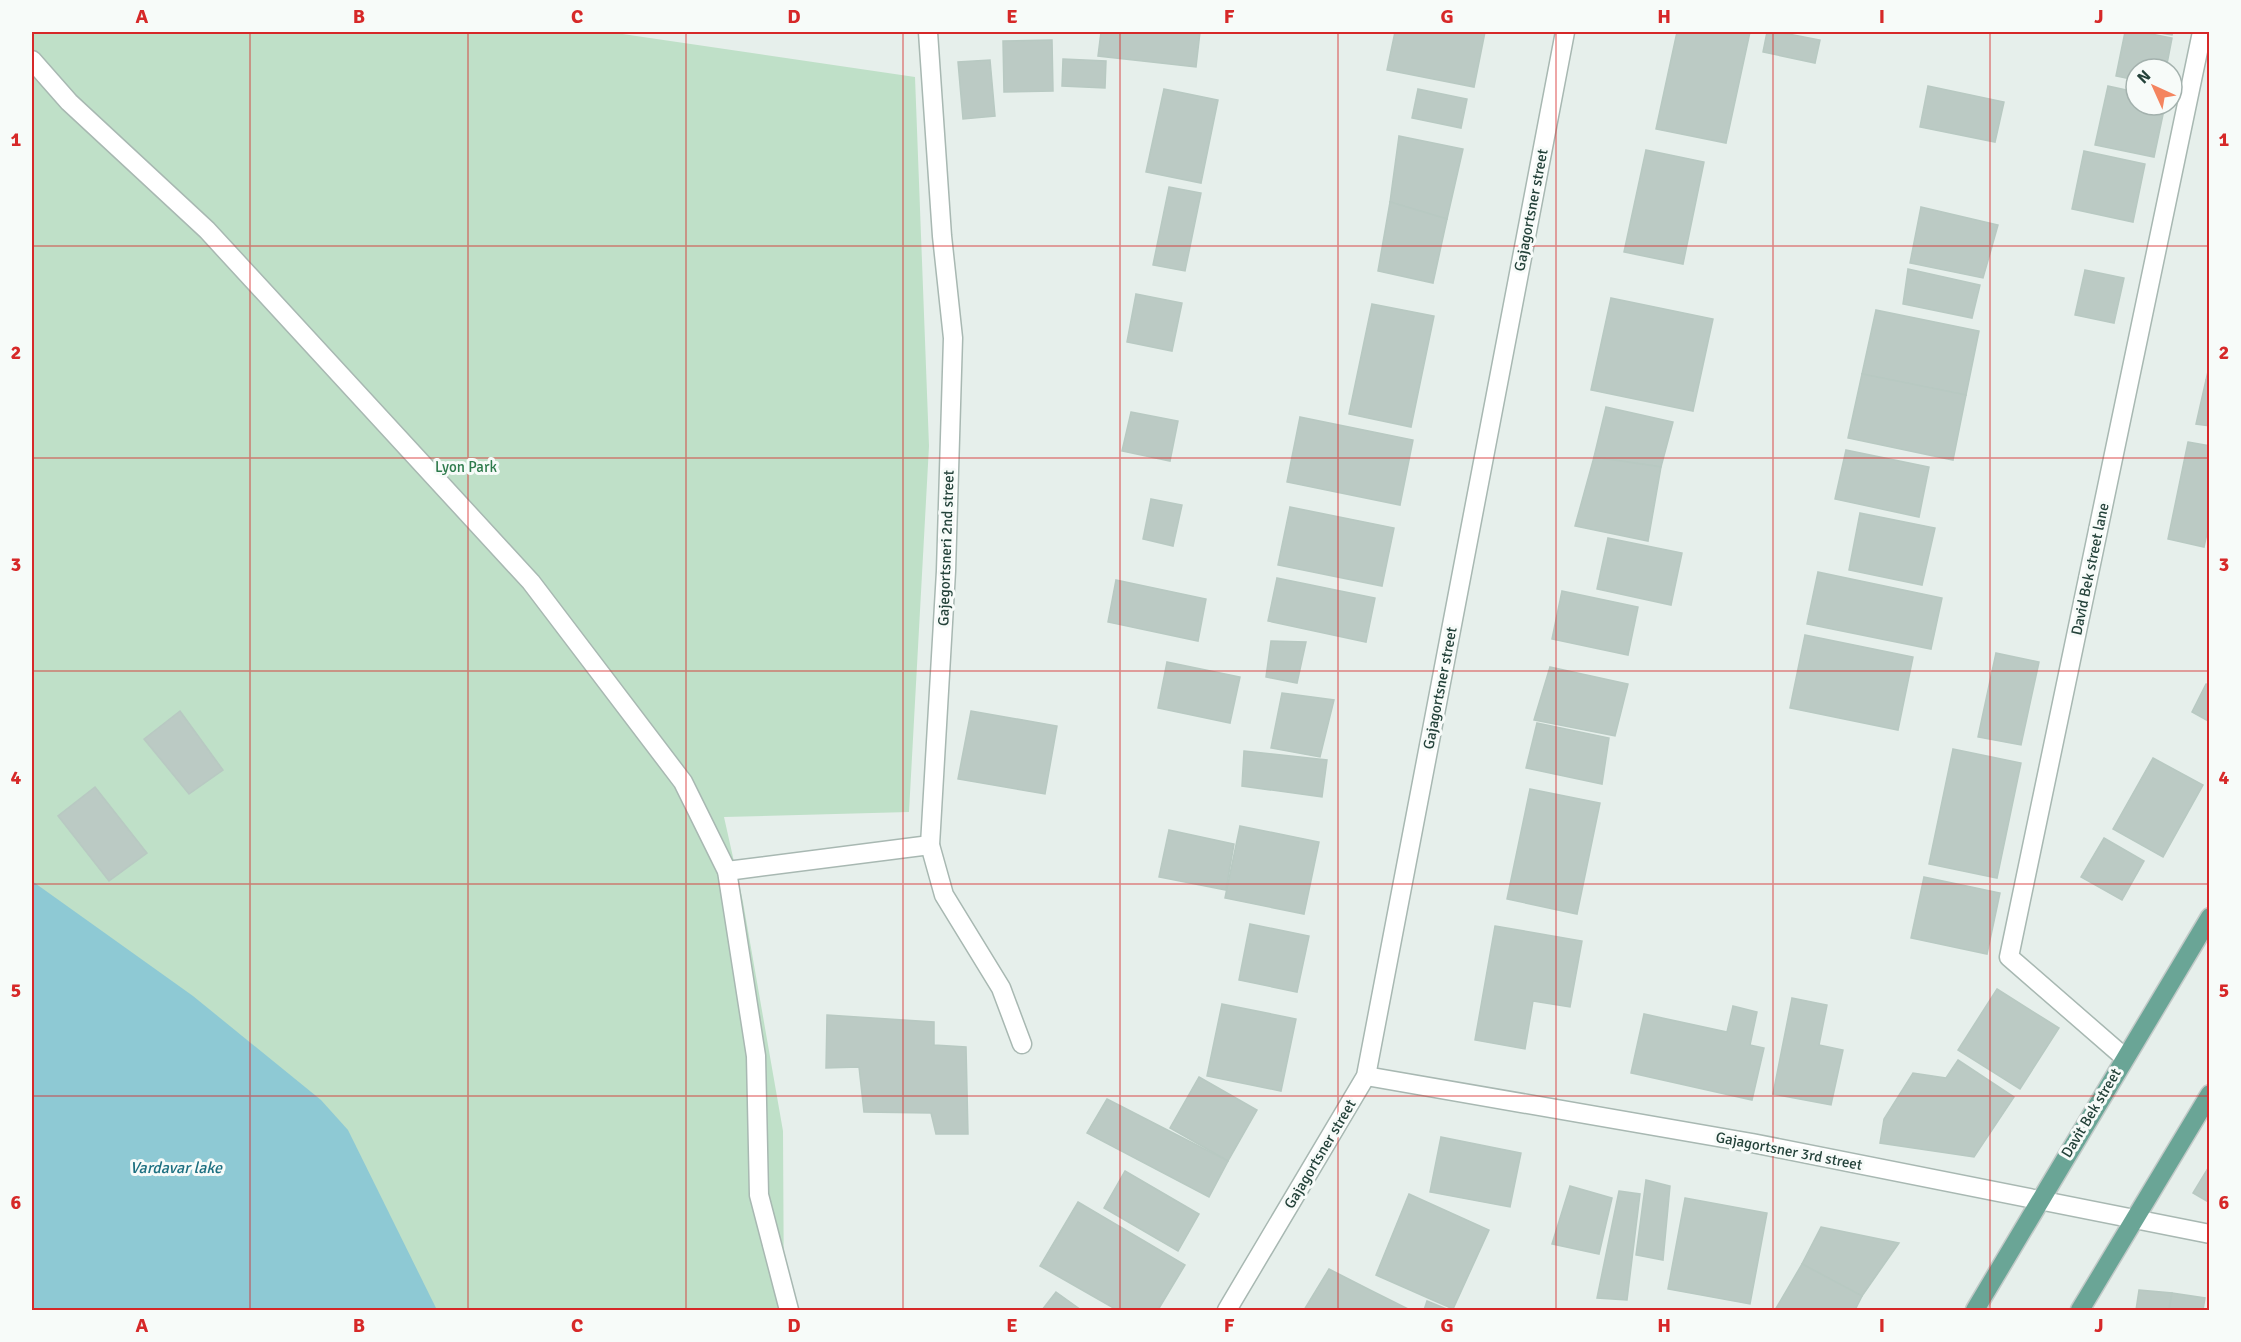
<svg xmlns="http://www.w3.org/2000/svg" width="2241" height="1342" font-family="Signika,sans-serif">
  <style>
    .green { fill: #bfe0c8 }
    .water { fill: #8ec9d4 }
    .building { fill: #bbcac4; stroke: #b8c9c2; stroke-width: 1.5 }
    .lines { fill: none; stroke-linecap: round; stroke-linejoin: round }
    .lane-casing { stroke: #a8b8b2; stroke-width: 21 }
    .street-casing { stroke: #a8b8b2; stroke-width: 21 }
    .primary-casing { stroke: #c2cac8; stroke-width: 21 }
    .lane { stroke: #fff; stroke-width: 18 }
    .street { stroke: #fff; stroke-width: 18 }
    .primary { stroke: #6aa596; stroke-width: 18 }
    .grid { fill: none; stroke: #d62828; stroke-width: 1.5; stroke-opacity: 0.55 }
    .labels { text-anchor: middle; stroke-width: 6; stroke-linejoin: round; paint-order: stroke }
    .street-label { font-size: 15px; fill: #24423a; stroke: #f7fbf9 }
    .park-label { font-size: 15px; fill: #2d7a4b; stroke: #f7fbf9 }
    .water-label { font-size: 16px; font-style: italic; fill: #1c6f80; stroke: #f7fbf9 }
    .neatline { fill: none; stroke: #d62828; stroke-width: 2 }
    .grid-label { font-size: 20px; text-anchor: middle; font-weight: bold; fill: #d62828 }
  </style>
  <rect width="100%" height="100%" fill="#e6efeb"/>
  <!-- green -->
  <path class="green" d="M32,32H609L915,77L929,446L909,812L724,817L743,902L783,1131L784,1310H32Z"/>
  <!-- water -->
  <path class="water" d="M32,881L193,996L321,1100L348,1130L437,1310H32Z"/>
  <!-- building -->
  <g class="building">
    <path d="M1101,32H1200L1196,67L1098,56Z"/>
    <path d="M1395,32H1485L1474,87L1387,70Z"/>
    <path d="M1677,32H1750L1726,143L1656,129Z"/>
    <path d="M1767,32H1778L1820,40L1815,63L1763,52Z"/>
    <path d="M2125,32H2141L2172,38L2166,69H2136V80L2116,76Z"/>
    <path d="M2154,32H2173L2172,35Z"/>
    <path d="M1052,40L1053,91L1004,92L1003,41Z"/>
    <path d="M1063,59L1106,61L1105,88L1062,86Z"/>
    <path d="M990,60L995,116L963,119L958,62Z"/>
    <path d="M1928,86L2004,102L1995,142L1920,127Z"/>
    <path d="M2108,86L2136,92V105H2165L2154,157L2095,145Z"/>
    <path d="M1164,89L1218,100L1201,183L1146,172Z"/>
    <path d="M1418,89L1467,99L1461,128L1412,118Z"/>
    <path d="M1399,136L1463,149L1447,219L1390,202Z"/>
    <path d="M1646,150L1704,162L1683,264L1624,252Z"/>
    <path d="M2084,151L2145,164L2133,222L2072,209Z"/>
    <path d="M1169,187L1201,193L1185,271L1153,265Z"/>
    <path d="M1390,202L1447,219L1433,283L1378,271Z"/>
    <path d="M1921,207L1998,225L1983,278L1910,263Z"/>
    <path d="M1908,269L1980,285L1972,318L1903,304Z"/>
    <path d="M2085,270L2124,278L2114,323L2075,315Z"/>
    <path d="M1136,294L1182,303L1172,351L1127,342Z"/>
    <path d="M1611,298L1713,319L1693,411L1591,390Z"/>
    <path d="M1372,304L1434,316L1411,427L1349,414Z"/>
    <path d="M1876,310L1979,331L1966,395L1862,374Z"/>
    <path d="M2210,363V381L2206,380Z"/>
    <path d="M1862,374L1966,395L1953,460L1848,438Z"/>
    <path d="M2206,380L2210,381V426L2196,424Z"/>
    <path d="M1606,407L1673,422L1661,467L1594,457Z"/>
    <path d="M1131,412L1178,421L1170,461L1122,451Z"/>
    <path d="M1300,417L1413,440L1400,505L1287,482Z"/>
    <path d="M2188,442L2210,446V520L2204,547L2168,539Z"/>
    <path d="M1846,450L1929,467L1919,517L1835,499Z"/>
    <path d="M1594,457L1661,467L1648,541L1575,526Z"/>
    <path d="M1151,499L1182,505L1173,546L1143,539Z"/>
    <path d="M1290,507L1394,528L1382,586L1278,565Z"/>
    <path d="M1860,513L1935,528L1922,585L1849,570Z"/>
    <path d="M1608,538L1682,553L1671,605L1597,589Z"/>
    <path d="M1818,572L1942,598L1931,649L1807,624Z"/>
    <path d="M1277,578L1375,598L1366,642L1268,621Z"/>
    <path d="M1116,580L1206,599L1198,641L1108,622Z"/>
    <path d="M1562,591L1638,607L1628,655L1552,639Z"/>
    <path d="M1805,635L1913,657L1898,730L1790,708Z"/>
    <path d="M1271,641L1306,642L1297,683L1266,677Z"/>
    <path d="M1996,653L2039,662L2021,745L1978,737Z"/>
    <path d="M1167,662L1240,677L1230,723L1158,708Z"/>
    <path d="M1550,667L1628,684L1615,736L1534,720Z"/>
    <path d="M2206,684L2210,685V722L2192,712Z"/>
    <path d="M1282,693L1334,700L1320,757L1271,748Z"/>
    <path d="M180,711L223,770L189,794L144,739Z"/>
    <path d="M971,711L1057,726L1045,794L958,779Z"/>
    <path d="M1537,723L1609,738L1602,784L1526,768Z"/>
    <path d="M1953,749L2021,763L1997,878L1929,864Z"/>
    <path d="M1244,751L1327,760L1322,797L1242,786Z"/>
    <path d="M2153,758L2203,785L2163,857L2113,829Z"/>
    <path d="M95,787L147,853L109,881L58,816Z"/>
    <path d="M1530,789L1600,803L1577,914L1507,899Z"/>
    <path d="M1240,826L1319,842L1304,914L1225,898Z"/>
    <path d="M1169,830L1234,844L1226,890L1159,877Z"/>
    <path d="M2104,838L2144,861L2122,900L2081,877Z"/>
    <path d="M1924,877L2000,893L1987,954L1911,938Z"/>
    <path d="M1250,924L1309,936L1297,992L1239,980Z"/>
    <path d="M1495,926L1582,941L1570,1007L1533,1001L1525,1049L1475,1040Z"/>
    <path d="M1997,989L2059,1028L2020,1089L1958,1050Z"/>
    <path d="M1792,998L1827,1005L1819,1045L1843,1050L1831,1105L1773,1094Z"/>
    <path d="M1222,1004L1296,1019L1281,1091L1207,1076Z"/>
    <path d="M1733,1006L1757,1012L1750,1045L1764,1048L1752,1100L1631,1073L1644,1014L1727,1032Z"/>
    <path d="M827,1015L934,1022V1045L966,1047L968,1134H936L931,1113L864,1112L859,1067L826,1068Z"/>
    <path d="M1958,1060L2014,1097L1974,1157L1880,1143L1884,1119L1913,1073L1946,1078Z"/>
    <path d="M1199,1077L1257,1110L1228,1161L1170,1128Z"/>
    <path d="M1107,1099L1228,1161L1209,1197L1087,1133Z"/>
    <path d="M1441,1137L1521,1153L1510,1207L1430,1192Z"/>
    <path d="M2210,1165V1203L2193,1193Z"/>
    <path d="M1125,1171L1199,1214L1178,1251L1104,1208Z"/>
    <path d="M1646,1180L1670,1186L1663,1260L1636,1255Z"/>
    <path d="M1570,1186L1612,1198L1599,1254L1552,1244Z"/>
    <path d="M1619,1191L1640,1194L1627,1300L1597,1298Z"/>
    <path d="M1409,1194L1489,1230L1453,1309L1376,1275Z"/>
    <path d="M1685,1198L1767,1213L1750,1304L1668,1289Z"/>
    <path d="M1078,1202L1185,1265L1158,1310H1117L1040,1266Z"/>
    <path d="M1821,1227L1899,1243L1862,1296L1802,1264Z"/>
    <path d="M1802,1264L1862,1296L1855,1310H1775Z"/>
    <path d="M1329,1269L1370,1290L1410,1310H1304Z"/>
    <path d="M2139,1290L2172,1293L2169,1310H2136Z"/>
    <path d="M1056,1292L1081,1310H1042Z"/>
    <path d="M2172,1293L2205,1298L2203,1310H2169Z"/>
    <path d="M1427,1301L1449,1310H1424Z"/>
  </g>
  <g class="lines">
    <!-- lane casing -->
    <g class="lane-casing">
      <g id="lane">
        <path d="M32,60L69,102L207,230L531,582L683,782L727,871L756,1056L759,1195L789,1310"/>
        <path d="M727,871L930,845"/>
      </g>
    </g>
    <!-- street casing -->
    <g class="street-casing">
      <g id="street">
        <path d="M928,32L942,236L953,338L946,571L930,845L944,895L1001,988L1022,1044"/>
        <path d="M2124,1057L2009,957L2202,32"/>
        <path d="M1366,1076L1752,1143L2210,1234"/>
        <path d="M1227,1310L1366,1076L1565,32"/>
      </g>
    </g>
    <!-- primary casing -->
    <g class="primary-casing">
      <g id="primary">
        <path d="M1975,1310L2210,917"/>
        <path d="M2080,1310L2210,1094"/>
      </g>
    </g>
    <!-- lane -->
    <use href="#lane" class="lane"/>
    <!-- street -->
    <use href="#street" class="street"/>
    <!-- primary -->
    <use href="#primary" class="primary"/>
  </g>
  <!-- grid -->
  <path class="grid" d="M250,32V1310M468,32V1310M686,32V1310M903,32V1310M1120,32V1310M1338,32V1310M1556,32V1310M1773,32V1310M1990,32V1310M32,246H2210M32,458H2210M32,671H2210M32,884H2210M32,1096H2210"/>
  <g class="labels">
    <!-- street labels -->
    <g class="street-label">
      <text transform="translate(1531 210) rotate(-79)" y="5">Gajagortsner street</text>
      <text transform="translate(946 548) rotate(-88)" y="5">Gajegortsneri 2nd street</text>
      <text transform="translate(2090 569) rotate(-78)" y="5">David Bek street lane</text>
      <text transform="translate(1440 688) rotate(-79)" y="5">Gajagortsner street</text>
      <text transform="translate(2091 1113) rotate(-59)" y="5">Davit Bek street</text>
      <text transform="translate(1789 1151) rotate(11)" y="5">Gajagortsner 3rd street</text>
      <text transform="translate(1320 1154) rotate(-59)" y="5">Gajagortsner street</text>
    </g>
    <!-- park labels -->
    <g class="park-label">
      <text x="466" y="472">Lyon Park</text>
    </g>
    <!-- water labels -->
    <g class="water-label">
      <text x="176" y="1173">Vardavar lake</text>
    </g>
  </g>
  <!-- border -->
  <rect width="2241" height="1342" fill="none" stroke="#f7fbf9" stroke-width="66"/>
  <!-- north arrow -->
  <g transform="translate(2154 87) rotate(315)"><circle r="28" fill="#f7fbf9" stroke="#a3b1ad" stroke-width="1.5"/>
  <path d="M0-4.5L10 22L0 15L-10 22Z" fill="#f4845f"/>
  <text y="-9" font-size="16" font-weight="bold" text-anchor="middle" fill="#24423a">N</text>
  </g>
  <rect x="33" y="33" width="2175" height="1276" class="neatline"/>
  <g class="grid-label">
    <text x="142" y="23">A</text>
    <text x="359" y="23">B</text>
    <text x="577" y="23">C</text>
    <text x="794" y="23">D</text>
    <text x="1012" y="23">E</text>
    <text x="1229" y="23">F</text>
    <text x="1447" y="23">G</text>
    <text x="1664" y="23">H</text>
    <text x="1882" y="23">I</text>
    <text x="2099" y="23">J</text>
    <text x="16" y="146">1</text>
    <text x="2224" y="146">1</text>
    <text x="16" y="359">2</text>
    <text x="2224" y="359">2</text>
    <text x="16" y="571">3</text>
    <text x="2224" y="571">3</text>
    <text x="16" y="784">4</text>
    <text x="2224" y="784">4</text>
    <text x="16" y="997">5</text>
    <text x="2224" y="997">5</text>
    <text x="16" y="1209">6</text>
    <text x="2224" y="1209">6</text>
    <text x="142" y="1332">A</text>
    <text x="359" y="1332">B</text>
    <text x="577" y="1332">C</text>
    <text x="794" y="1332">D</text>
    <text x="1012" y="1332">E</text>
    <text x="1229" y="1332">F</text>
    <text x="1447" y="1332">G</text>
    <text x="1664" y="1332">H</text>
    <text x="1882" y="1332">I</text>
    <text x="2099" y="1332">J</text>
  </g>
</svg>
